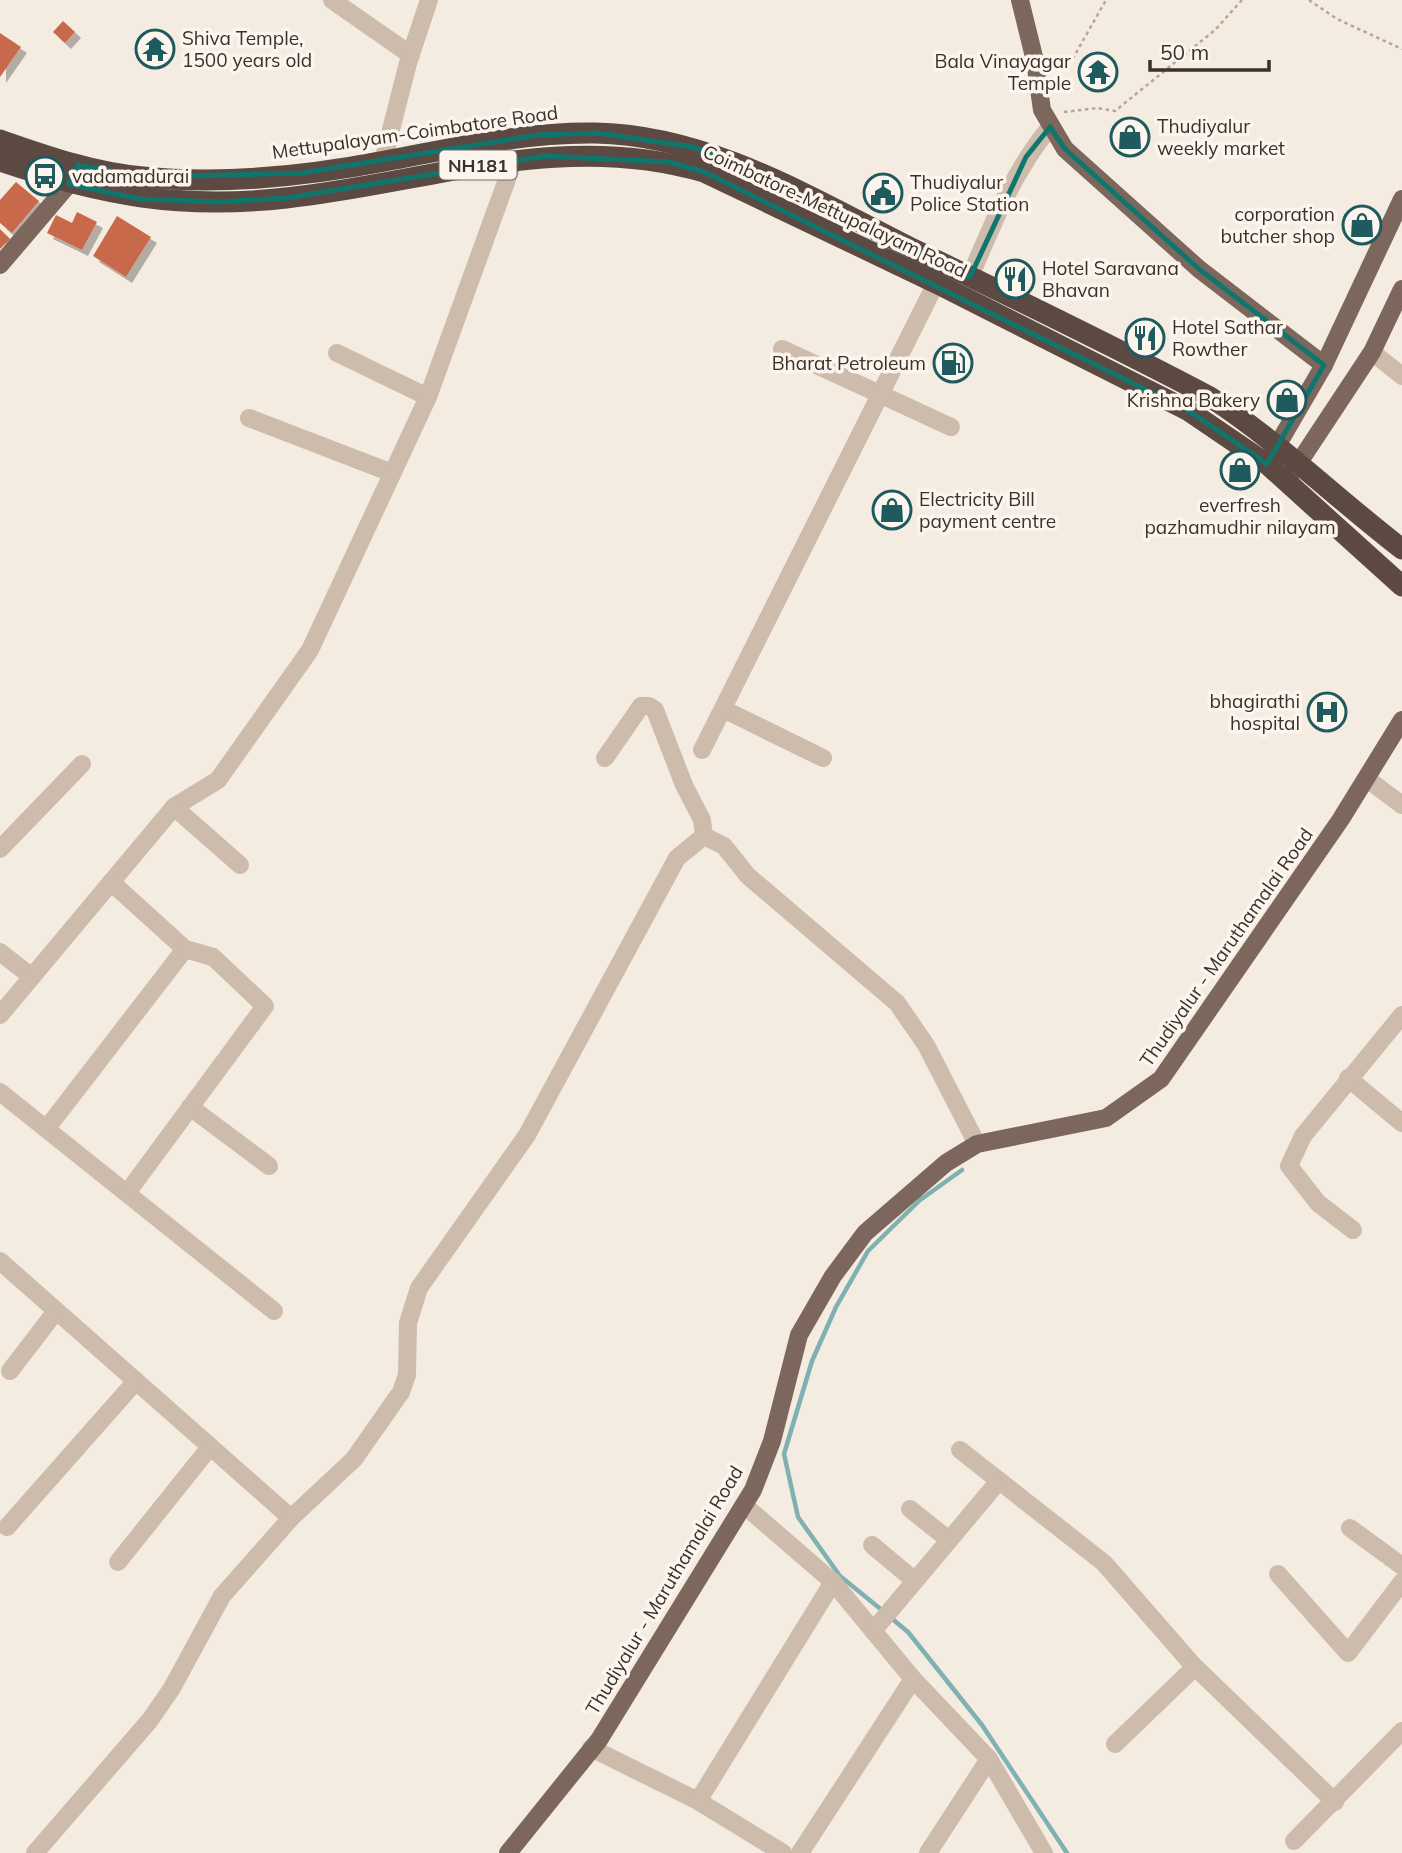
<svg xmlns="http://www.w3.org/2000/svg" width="1402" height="1853" viewBox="0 0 1402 1853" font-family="Mulish,sans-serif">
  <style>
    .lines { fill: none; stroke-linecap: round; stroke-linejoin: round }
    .stream { stroke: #7fb0b2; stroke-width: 4.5 }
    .building { fill: #c8694b; filter: url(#shadow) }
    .path { stroke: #b9a596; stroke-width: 2.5; stroke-dasharray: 3.5 3.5; stroke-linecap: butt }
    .minor { stroke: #cdbbac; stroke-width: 18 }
    .major { stroke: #7d675c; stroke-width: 18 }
    .highway { stroke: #5c4a42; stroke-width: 21 }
    .marked { fill: none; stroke: #0f766e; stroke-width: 5; stroke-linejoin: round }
    .labels { text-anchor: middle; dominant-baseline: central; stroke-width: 7; stroke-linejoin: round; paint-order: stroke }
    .shield { fill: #fbf5ee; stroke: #756b66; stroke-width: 2 }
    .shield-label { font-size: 18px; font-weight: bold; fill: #3b302b }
    .poi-label { font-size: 19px; fill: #3b302b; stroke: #fbf5ee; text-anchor: start }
    .street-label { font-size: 19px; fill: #3b302b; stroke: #fbf5ee }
  </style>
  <defs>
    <filter id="shadow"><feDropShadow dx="6" dy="6" stdDeviation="0" flood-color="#0004"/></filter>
  </defs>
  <rect width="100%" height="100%" fill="#f4ebe1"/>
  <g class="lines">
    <g class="stream">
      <path d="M883,1611L840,1576L798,1517L784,1454L812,1361L836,1307L868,1251L920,1200L962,1170"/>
      <path d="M890,1617L908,1632L982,1725L1067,1853"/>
    </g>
  </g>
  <g class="building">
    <path d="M63,21L75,32L65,43L53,32Z"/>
    <path d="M0,33L21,47L0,77Z"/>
    <path d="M16,182L39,201L12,233L0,223V200Z"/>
    <path d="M77,212L97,222L82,250L47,233L56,215L72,223Z"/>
    <path d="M117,216L151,237L126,277L93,256Z"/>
    <path d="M0,229L10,239L0,249Z"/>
  </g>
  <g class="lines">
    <g class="path">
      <path d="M1309,0L1337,19L1402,49"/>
      <path d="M1052,61L1072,60L1106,0"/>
      <path d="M1064,112L1097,108L1115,111L1215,30L1242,0"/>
    </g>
    <g class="minor">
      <path d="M332,0L411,55"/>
      <path d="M383,161L408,63L429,0"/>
      <path d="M970,277C993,223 1013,172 1050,127"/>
      <path d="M782,349L951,427"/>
      <path d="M1372,352L1402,376"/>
      <path d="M337,353L428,397"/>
      <path d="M249,418L392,473"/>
      <path d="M723,709L823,758"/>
      <path d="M702,750L936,283"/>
      <path d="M605,758L641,706H649L655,710L684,785L702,820L704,836"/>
      <path d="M1367,779L1402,805"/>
      <path d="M174,807L218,780L310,650L428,397L514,160"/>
      <path d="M0,849L82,764"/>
      <path d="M0,952L32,977"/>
      <path d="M0,1015L174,807L240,865"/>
      <path d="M1348,1078L1402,1123"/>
      <path d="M0,1092L274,1311"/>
      <path d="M190,1107L269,1166"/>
      <path d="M47,1128L185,949L111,882"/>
      <path d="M127,1193L265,1006L213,957L185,949"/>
      <path d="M1353,1230L1318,1203L1289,1166L1303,1136L1402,1015"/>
      <path d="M0,1261L291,1518"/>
      <path d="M10,1371L56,1311"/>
      <path d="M960,1450L1104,1563L1192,1664L1335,1802"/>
      <path d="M744,1505L833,1582L913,1679L989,1759L1044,1853"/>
      <path d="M910,1509L949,1540"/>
      <path d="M7,1527L136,1381"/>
      <path d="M1350,1528L1402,1566"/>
      <path d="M872,1545L915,1581"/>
      <path d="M118,1562L210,1447"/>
      <path d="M1278,1574L1348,1653L1402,1582"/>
      <path d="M873,1631L998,1482"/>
      <path d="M1115,1744L1195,1667"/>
      <path d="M591,1748L698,1801L783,1853"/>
      <path d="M698,1801L833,1582"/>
      <path d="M1294,1841L1402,1731"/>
      <path d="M35,1853L150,1720L172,1688L222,1596L291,1518L354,1459L401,1392L407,1375L408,1323L419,1288L527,1135L677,858L704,836L724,846L748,876L897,1003L926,1045L977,1144"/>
      <path d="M800,1853L913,1679"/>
      <path d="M928,1853L989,1759"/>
    </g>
    <g class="major">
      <path d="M1020,0L1035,61L1042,110L1065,149L1199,269L1324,365"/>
      <path d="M0,265L69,184"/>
      <path d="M1270,458L1324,365L1402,199"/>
      <path d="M1292,473L1372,352L1402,289"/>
      <path d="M508,1853L599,1740L753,1490L772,1441L799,1335L833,1276L865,1233L946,1163L977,1144L1106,1118L1161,1079L1341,819L1402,720"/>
    </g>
    <g class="highway">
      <path d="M0,140C46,156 94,173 143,177C222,185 307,176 385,161C455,148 524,132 595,133C712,135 816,201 917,251C1016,299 1114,346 1210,397C1279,442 1337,499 1402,549"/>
      <path d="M0,161C100,195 179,210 286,198C428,183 560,130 704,172L936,283L1189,411L1267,464L1402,586"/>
    </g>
  </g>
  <path class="marked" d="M1050,127L1065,149L1199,269L1324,365L1267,464L1189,411L704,172L669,162L545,156L286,198L220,202L140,199L69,184L78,165L143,177L302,173L538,135L597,133L693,147L735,163L970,277L1026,157Z"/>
  <defs>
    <symbol id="temple-ring" viewBox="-11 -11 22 22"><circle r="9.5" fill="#fbf5ee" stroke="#1f5a5e" stroke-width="1.5"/><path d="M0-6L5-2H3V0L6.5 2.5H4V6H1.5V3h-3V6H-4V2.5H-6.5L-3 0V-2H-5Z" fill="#1f5a5e"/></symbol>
    <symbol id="shop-ring" viewBox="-11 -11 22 22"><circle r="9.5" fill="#fbf5ee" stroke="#1f5a5e" stroke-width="1.5"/><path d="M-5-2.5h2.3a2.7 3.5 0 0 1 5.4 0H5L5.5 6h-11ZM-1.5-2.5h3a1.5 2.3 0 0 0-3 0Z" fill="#1f5a5e"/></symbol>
    <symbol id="bus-ring" viewBox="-11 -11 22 22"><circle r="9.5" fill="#fbf5ee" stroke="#1f5a5e" stroke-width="1.5"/><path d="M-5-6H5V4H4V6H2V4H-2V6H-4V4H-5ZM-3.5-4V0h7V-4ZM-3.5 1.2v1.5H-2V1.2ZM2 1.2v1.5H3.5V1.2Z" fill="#1f5a5e"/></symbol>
    <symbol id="civic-ring" viewBox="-11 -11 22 22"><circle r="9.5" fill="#fbf5ee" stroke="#1f5a5e" stroke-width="1.5"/><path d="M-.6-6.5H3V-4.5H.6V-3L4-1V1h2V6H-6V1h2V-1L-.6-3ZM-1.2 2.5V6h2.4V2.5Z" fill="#1f5a5e"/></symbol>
    <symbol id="restaurant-ring" viewBox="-11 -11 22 22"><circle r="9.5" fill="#fbf5ee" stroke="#1f5a5e" stroke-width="1.5"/><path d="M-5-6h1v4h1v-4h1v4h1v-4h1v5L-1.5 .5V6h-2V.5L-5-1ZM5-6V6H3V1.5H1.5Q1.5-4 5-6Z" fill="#1f5a5e"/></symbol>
    <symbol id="fuel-ring" viewBox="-11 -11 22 22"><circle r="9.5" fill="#fbf5ee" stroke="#1f5a5e" stroke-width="1.5"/><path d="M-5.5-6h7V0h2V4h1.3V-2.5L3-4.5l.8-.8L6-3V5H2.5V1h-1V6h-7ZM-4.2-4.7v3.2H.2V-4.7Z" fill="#1f5a5e"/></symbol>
    <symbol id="hospital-ring" viewBox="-11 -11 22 22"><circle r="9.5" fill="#fbf5ee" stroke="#1f5a5e" stroke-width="1.5"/><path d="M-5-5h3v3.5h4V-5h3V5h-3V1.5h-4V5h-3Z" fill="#1f5a5e"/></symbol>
  </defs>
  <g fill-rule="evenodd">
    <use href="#temple-ring" x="133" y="27" width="44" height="44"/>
    <use href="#temple-ring" x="1076" y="50" width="44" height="44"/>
    <use href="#shop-ring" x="1108" y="115" width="44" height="44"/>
    <use href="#bus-ring" x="23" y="154" width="44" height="44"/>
    <use href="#civic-ring" x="861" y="171" width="44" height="44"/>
    <use href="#shop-ring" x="1340" y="203" width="44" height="44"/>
    <use href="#restaurant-ring" x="993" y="257" width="44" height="44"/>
    <use href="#restaurant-ring" x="1123" y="316" width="44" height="44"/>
    <use href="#fuel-ring" x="931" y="341" width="44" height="44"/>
    <use href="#shop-ring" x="1265" y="378" width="44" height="44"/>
    <use href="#shop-ring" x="1218" y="448" width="44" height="44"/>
    <use href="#shop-ring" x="870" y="488" width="44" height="44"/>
    <use href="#hospital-ring" x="1305" y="690" width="44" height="44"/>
  </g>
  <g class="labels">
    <rect class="shield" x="439.5" y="150.5" width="77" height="29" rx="5"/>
    <g class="shield-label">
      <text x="478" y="165">NH181</text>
    </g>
    <g class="poi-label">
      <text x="182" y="38">Shiva Temple,<tspan x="182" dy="22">1500 years old</tspan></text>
      <text x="1071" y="61" text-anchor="end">Bala Vinayagar<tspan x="1071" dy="22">Temple</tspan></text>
      <text x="1157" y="126">Thudiyalur<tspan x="1157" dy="22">weekly market</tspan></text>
      <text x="72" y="176">vadamadurai</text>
      <text x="910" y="182">Thudiyalur<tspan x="910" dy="22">Police Station</tspan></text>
      <text x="1335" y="214" text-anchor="end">corporation<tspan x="1335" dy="22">butcher shop</tspan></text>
      <text x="1042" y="268">Hotel Saravana<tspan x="1042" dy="22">Bhavan</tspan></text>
      <text x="1172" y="327">Hotel Sathar<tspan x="1172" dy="22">Rowther</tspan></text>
      <text x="926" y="363" text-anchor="end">Bharat Petroleum</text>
      <text x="1260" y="400" text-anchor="end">Krishna Bakery</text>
      <text x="919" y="499">Electricity Bill<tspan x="919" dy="22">payment centre</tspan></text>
      <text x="1240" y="505" text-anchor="middle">everfresh<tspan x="1240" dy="22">pazhamudhir nilayam</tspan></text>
      <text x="1300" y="701" text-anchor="end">bhagirathi<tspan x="1300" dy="22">hospital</tspan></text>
    </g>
    <g class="street-label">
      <text transform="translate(415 132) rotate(-8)">Mettupalayam-Coimbatore Road</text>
      <text transform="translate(835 211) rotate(25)">Coimbatore-Mettupalayam Road</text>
      <text transform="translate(1226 947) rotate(-55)">Thudiyalur - Maruthamalai Road</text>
      <text transform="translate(664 1590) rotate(-59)">Thudiyalur - Maruthamalai Road</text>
    </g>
  </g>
  <path d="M1150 60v10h119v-10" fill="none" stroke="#3b302b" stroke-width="3.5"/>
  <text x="1160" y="60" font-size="21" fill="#3b302b" stroke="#fbf5ee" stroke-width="5" paint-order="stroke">50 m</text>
</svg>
